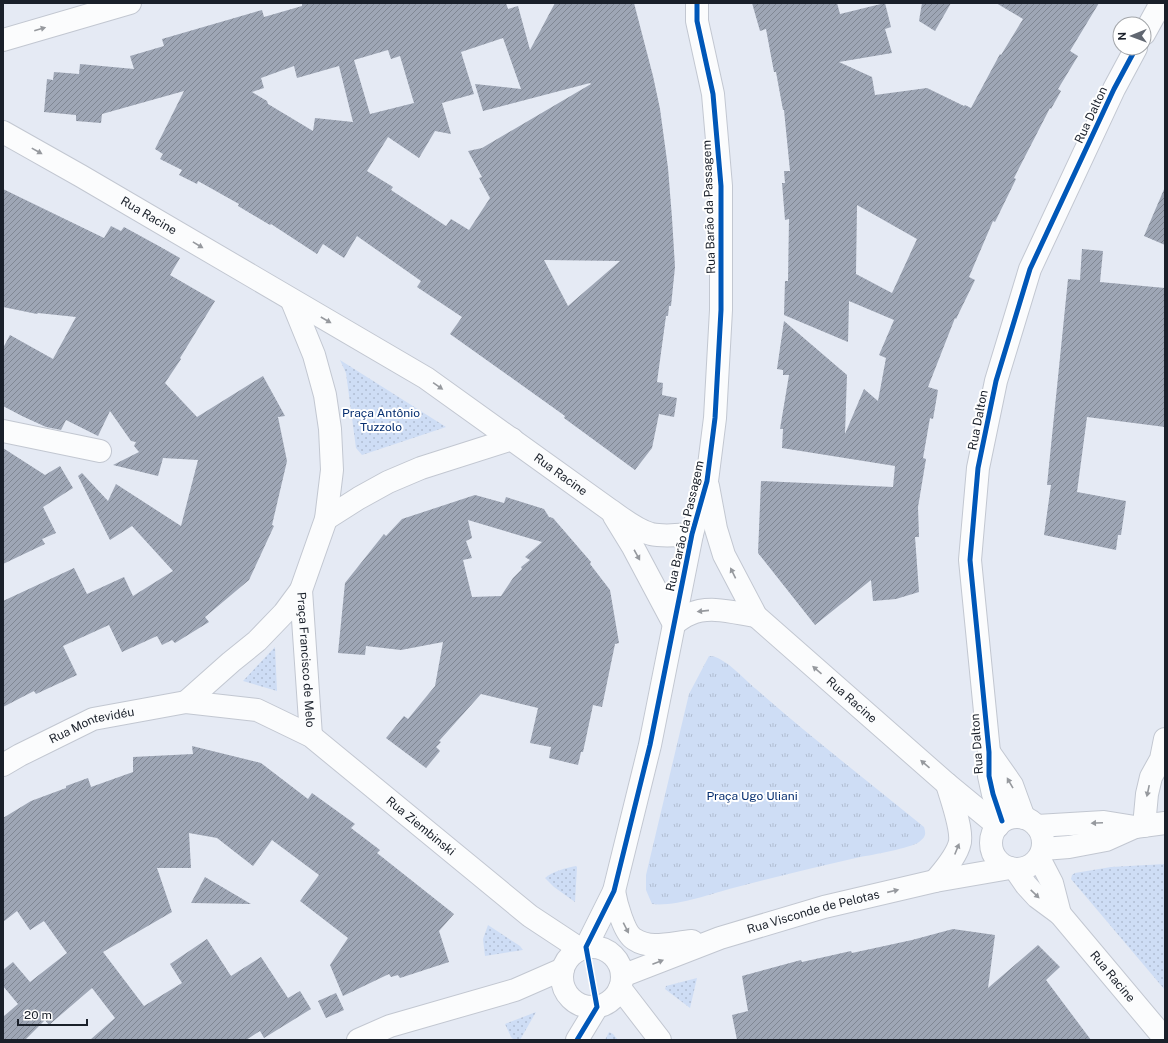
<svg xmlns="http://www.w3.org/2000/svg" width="1168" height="1043" viewBox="0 0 1168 1043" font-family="'Public Sans',sans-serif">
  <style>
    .grass { fill: url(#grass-tufts) }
    .park { fill: url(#park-dots) }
    .building { fill: url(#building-hatch); fill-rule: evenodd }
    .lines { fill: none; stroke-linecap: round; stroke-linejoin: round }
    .street-casing { stroke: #c2c7d1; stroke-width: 24 }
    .secondary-casing { stroke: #c2c7d1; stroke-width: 24 }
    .street { stroke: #fbfcfd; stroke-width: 22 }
    .secondary { stroke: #fbfcfd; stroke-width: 22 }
    .cycleway-casing { stroke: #fff; stroke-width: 8 }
    .cycleway { stroke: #0057b8; stroke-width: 5 }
    .oneway { fill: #96999e }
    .labels { text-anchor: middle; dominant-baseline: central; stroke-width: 4; stroke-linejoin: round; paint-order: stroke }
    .street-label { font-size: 12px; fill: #1a202a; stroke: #fff }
    .park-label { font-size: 12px; fill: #072f70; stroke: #fff }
  </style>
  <defs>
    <pattern id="grass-tufts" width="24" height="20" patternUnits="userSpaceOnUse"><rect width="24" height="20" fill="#ceddf5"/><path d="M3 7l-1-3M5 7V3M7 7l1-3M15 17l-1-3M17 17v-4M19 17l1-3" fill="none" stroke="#b0bdd2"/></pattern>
    <pattern id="park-dots" width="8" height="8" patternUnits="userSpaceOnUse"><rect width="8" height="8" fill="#ceddf5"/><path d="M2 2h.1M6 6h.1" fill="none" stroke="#b0bdd2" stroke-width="1.8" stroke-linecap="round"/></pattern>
    <pattern id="building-hatch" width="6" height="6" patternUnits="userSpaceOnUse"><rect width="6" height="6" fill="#9ea6b5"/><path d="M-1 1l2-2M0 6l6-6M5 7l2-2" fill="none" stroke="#808793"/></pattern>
  </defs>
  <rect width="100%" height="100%" fill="#e5eaf4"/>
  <path class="grass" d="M709,656C723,655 745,680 756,689C810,737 868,781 924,827C926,834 926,837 919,842C911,848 872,855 860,857C817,867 775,877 733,888C711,894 674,907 652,904L646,890V875L689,694Z"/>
  <g class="park">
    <path d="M340,360L446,427L362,455L356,448L346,373Z"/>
    <path d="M275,647L277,691L243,681Z"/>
    <path d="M1165,864V990L1071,879L1072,875L1075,873L1111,867Z"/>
    <path d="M576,866L577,867L575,902L554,887L545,878C553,871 566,868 576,866Z"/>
    <path d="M488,925L520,946L523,950L485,956L483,939Z"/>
    <path d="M697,978L690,1008L665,989L666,986Z"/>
    <path d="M536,1012L520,1040H514L511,1037L505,1024Z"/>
    <path d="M609,1032L613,1034L618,1040H605Z"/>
  </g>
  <g class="building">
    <path d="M302,3H506L508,9L518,6L530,50L555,3H634L653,76L660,109L668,168L672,218L675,267L671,306H669L668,316H666L657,382L663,383L662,395L677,398L674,417L659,414L652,448L635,470L564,418L565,416L450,334L462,317L417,287L421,281L357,236L344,258L323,244L317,254L271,224L270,225L238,206L239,204L198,181L197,184L179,175L182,170L160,159L163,154L155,149L184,91L102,114L101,123L76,121V115L44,112L47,79L53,80L54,72L79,74L80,64L134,69L130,56L164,46L162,39L262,10L264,17L302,6ZM503,38L521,89L475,84L483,111L590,83L591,84L482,148L468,151L482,177L479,178L490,198L469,230L451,219L446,226L391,190L393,187L367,171L388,137L419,158L435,131L451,134L442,103L474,94L461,52ZM388,50L391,59L400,56L414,103L370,114L354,60ZM294,66L297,78L339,66L353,122L315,118L313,131L268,104L267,101L252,92L264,88L261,78ZM544,260L620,261L568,306Z"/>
    <path d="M752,3H837L840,14L885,3L891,27L885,29L892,53L839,62L872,77L875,95L927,88L964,106L965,105L971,108L1000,54L1001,55L1023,19L996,3H1099L1070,51L1078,56L1058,89L1061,91L1051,109L1050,108L1014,178L1016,179L995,222L993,221L969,277L975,280L956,319L955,318L928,387L938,390L933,419L930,418L923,458L926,459L918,507L919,537H915L919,592L896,599L873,601L871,580L815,625L758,553L761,481L893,487L895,466L782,448L783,429H780L789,375H783V370L777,369L784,321L847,375L845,434L864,389L878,401L886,358L879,355L894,320L849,301L848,342L784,315L785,281H788L789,219L785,220L782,183H785L784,171H790L784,110H783L776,72H774L766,29L760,31ZM857,205L917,239L892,293L856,274Z"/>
    <path d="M922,3H951L935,31L919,21Z"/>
    <path d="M1165,187V245L1144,236Z"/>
    <path d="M3,189L104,238L111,226L121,231L124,227L157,245L180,258L170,275L215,301L180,358L181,359L165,383L197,417L263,376L285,416L278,417L287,461L272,525L274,526L249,580L205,617L209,622L175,643L172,640L162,645L157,636L122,652L109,625L63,646L77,675L36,694L34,691L3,707V601L74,568L87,594L124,577L133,596L173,571L132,526L110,540L78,476L82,473L108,501L116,484L181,526L198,460L163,458L158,476L113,465L139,452L134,446L136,442L131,441L110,411L98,436L66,420L61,430L46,427L22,416L3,406V348L10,335L53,359L76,317L38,313L37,314L3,307Z"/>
    <path d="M1082,249L1103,251L1100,282L1165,288V427L1087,417L1077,492L1126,501L1121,535H1118L1116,550L1044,535L1051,485H1047L1068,279L1080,280Z"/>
    <path d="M3,448L45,475L60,466L73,488L43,507L56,533L42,539L45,544L3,564Z"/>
    <path d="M475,495L504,503L506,497L544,509L549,517L553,518L591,562L590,564L610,590L619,643L615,644L602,707L593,705L583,752H581L578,765L549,758L551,747L530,743L538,708L481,694L439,741L441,742L436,747L440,751L426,768L386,738L404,716L408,719L435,686L443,642L401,650L366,646L365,655L338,653L345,583L384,534L386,536L402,519ZM468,520L542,542L525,557L530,560L521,567L522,569L513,578L501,596L472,597L463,560L472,558L466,541L472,538Z"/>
    <path d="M192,746L261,763L308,799L312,793L355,824L351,828L380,850L377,853L454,914L439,931L449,962L400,978L398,975L391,977L389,974L343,996L330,965L348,938L300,901L319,875L272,840L253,866L217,838L189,833L191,868H157L172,912L103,952L144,1006L182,983L170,964L207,939L231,976L261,957L288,998L300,991L311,1009L264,1038L260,1031L246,1040H90L115,1018L92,988L49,1025L45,1020L25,1040H3V1017L18,1004L3,986V970L13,962L30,982L67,953L44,921L30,930L17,911L3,922V818L31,801L66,788V786L88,778L91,787L133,772V757L193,754Z"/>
    <path d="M205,877L251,904L191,903Z"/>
    <path d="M953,929L995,935L988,988L1038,945L1060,967L1046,980L1091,1040H737L732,1015L748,1011L742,976L801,960L802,962L851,951L852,953L912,940Z"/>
    <path d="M336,993L344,1010L326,1018L318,1001Z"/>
  </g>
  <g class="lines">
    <defs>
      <g id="street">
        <path d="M1144,34L1161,3"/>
        <path id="s1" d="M3,132L81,176L426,378L610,510C622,518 636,530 651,534C664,537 678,535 692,534"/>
        <path d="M3,431L100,451"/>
        <path id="s2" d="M708,486L716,529L724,555L756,616L947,784L998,826"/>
        <path d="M614,516L633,547L674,624"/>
        <path d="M326,519L359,498L388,482L421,468L512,439"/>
        <path id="s3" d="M301,590L311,736"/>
        <path d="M674,624C679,620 684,616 690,614C710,605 735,613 756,616"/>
        <path d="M186,702L231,662L257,641L284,613L301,590L326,519L332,470L330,429L325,395L314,355L292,301"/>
        <path d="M989,752L1012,785L1024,818"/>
        <path id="s4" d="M3,765L20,755L93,719L186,702L257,710L311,736L530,916L580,949"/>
        <circle cx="1017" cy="843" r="26"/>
        <path d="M1002,821L993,794L989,776V752L970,560L978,468L996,381L1030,269L1114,89L1136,48"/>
        <path d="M1037,826L1104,822L1135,827L1165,823"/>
        <path d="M1144,826L1147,794L1151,777L1161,759L1165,739"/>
        <path d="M1043,849L1069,847L1106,840L1135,827"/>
        <path d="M1039,858L1052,883L1060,914"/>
        <path id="s5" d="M1015,869L1026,885L1037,897L1060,914L1165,1039"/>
        <path d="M935,881C944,870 957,856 960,842C962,827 951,798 947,784"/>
        <path d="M614,891C616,903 624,933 634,939C640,943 648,945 655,945C667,945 680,942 692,941"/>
        <circle cx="592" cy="977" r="30"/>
        <path d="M586,947L614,891L650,745L692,534L707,481L715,418L721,310V186L713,94L697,21V3"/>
        <path id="s6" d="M622,976L720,938L824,907L935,881L1010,868"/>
        <path d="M620,988L660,1040"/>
        <path d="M358,1040L390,1026L515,990L563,969"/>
        <path d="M577,1040L597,1007"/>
      </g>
      <path id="secondary" d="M3,40L130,3"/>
    </defs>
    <use href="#street" class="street-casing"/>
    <use href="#secondary" class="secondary-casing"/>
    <use href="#street" class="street"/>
    <use href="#secondary" class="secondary"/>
    <defs>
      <g id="cycleway">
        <path d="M1002,821L993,794L989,776V752L970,560L978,468L996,381L1030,269L1114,89L1136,48"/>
        <path d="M577,1040L597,1007L586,947L614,891L650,745L692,534L707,481L715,418L721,310V186L713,94L697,21V3"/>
      </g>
    </defs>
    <use href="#cycleway" class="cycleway-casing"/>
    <use href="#cycleway" class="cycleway"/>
  </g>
  <defs><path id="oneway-solid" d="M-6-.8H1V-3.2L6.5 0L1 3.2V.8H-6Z"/></defs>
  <g class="oneway">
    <use href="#oneway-solid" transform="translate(40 29) rotate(-16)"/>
    <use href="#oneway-solid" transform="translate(37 151) rotate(29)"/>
    <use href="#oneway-solid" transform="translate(198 245) rotate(31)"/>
    <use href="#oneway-solid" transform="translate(326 320) rotate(30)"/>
    <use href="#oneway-solid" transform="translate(438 386) rotate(35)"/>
    <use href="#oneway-solid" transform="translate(637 555) rotate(61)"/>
    <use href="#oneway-solid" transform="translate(733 573) rotate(-116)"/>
    <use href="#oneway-solid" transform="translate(703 611) rotate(174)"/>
    <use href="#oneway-solid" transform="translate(817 670) rotate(-139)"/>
    <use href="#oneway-solid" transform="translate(925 764) rotate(-139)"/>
    <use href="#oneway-solid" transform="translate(1010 783) rotate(-120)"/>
    <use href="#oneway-solid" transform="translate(1148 791) rotate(102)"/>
    <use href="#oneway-solid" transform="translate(1097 823) rotate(178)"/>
    <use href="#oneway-solid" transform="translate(957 849) rotate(-68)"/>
    <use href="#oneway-solid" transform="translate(893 891) rotate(-13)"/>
    <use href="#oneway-solid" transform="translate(1035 894) rotate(44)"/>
    <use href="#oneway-solid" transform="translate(626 928) rotate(63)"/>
    <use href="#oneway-solid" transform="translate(658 962) rotate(-21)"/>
  </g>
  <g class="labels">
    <g class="street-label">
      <text transform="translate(1091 115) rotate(-65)">Rua Dalton</text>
      <text transform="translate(709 207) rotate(-92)">Rua Barão da Passagem</text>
      <text stroke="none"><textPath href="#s1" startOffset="168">Rua Racine</textPath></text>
      <text transform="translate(978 420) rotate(-79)">Rua Dalton</text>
      <text stroke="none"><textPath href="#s1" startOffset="655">Rua Racine</textPath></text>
      <text transform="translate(685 526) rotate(-77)">Rua Barão da Passagem</text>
      <text stroke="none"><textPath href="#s3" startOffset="70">Praça Francisco de Melo</textPath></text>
      <text stroke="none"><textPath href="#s2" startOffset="267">Rua Racine</textPath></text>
      <text stroke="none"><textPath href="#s4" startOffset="98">Rua Montevidéu</textPath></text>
      <text transform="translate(977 744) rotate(-94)">Rua Dalton</text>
      <text stroke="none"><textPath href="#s4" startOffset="469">Rua Ziembinski</textPath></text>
      <text stroke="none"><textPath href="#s6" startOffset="202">Rua Visconde de Pelotas</textPath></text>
      <text stroke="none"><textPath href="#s5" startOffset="146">Rua Racine</textPath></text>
    </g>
    <g class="park-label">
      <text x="381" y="413">Praça Antônio<tspan x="381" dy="14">Tuzzolo</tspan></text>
      <text x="752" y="796">Praça Ugo Uliani</text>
    </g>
  </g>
  <rect width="1168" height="1043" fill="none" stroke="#1a202a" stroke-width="8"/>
  <g transform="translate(1132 36) rotate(269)"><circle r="19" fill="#ffffff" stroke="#a3a6aa"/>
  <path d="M0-3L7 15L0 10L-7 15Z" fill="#616771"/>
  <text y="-6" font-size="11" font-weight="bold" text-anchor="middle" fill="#1a202a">N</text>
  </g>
  <path d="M18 1019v6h69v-6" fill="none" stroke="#1a202a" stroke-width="2"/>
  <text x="24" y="1019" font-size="12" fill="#1a202a" stroke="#ffffff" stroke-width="3" paint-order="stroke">20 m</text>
</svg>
